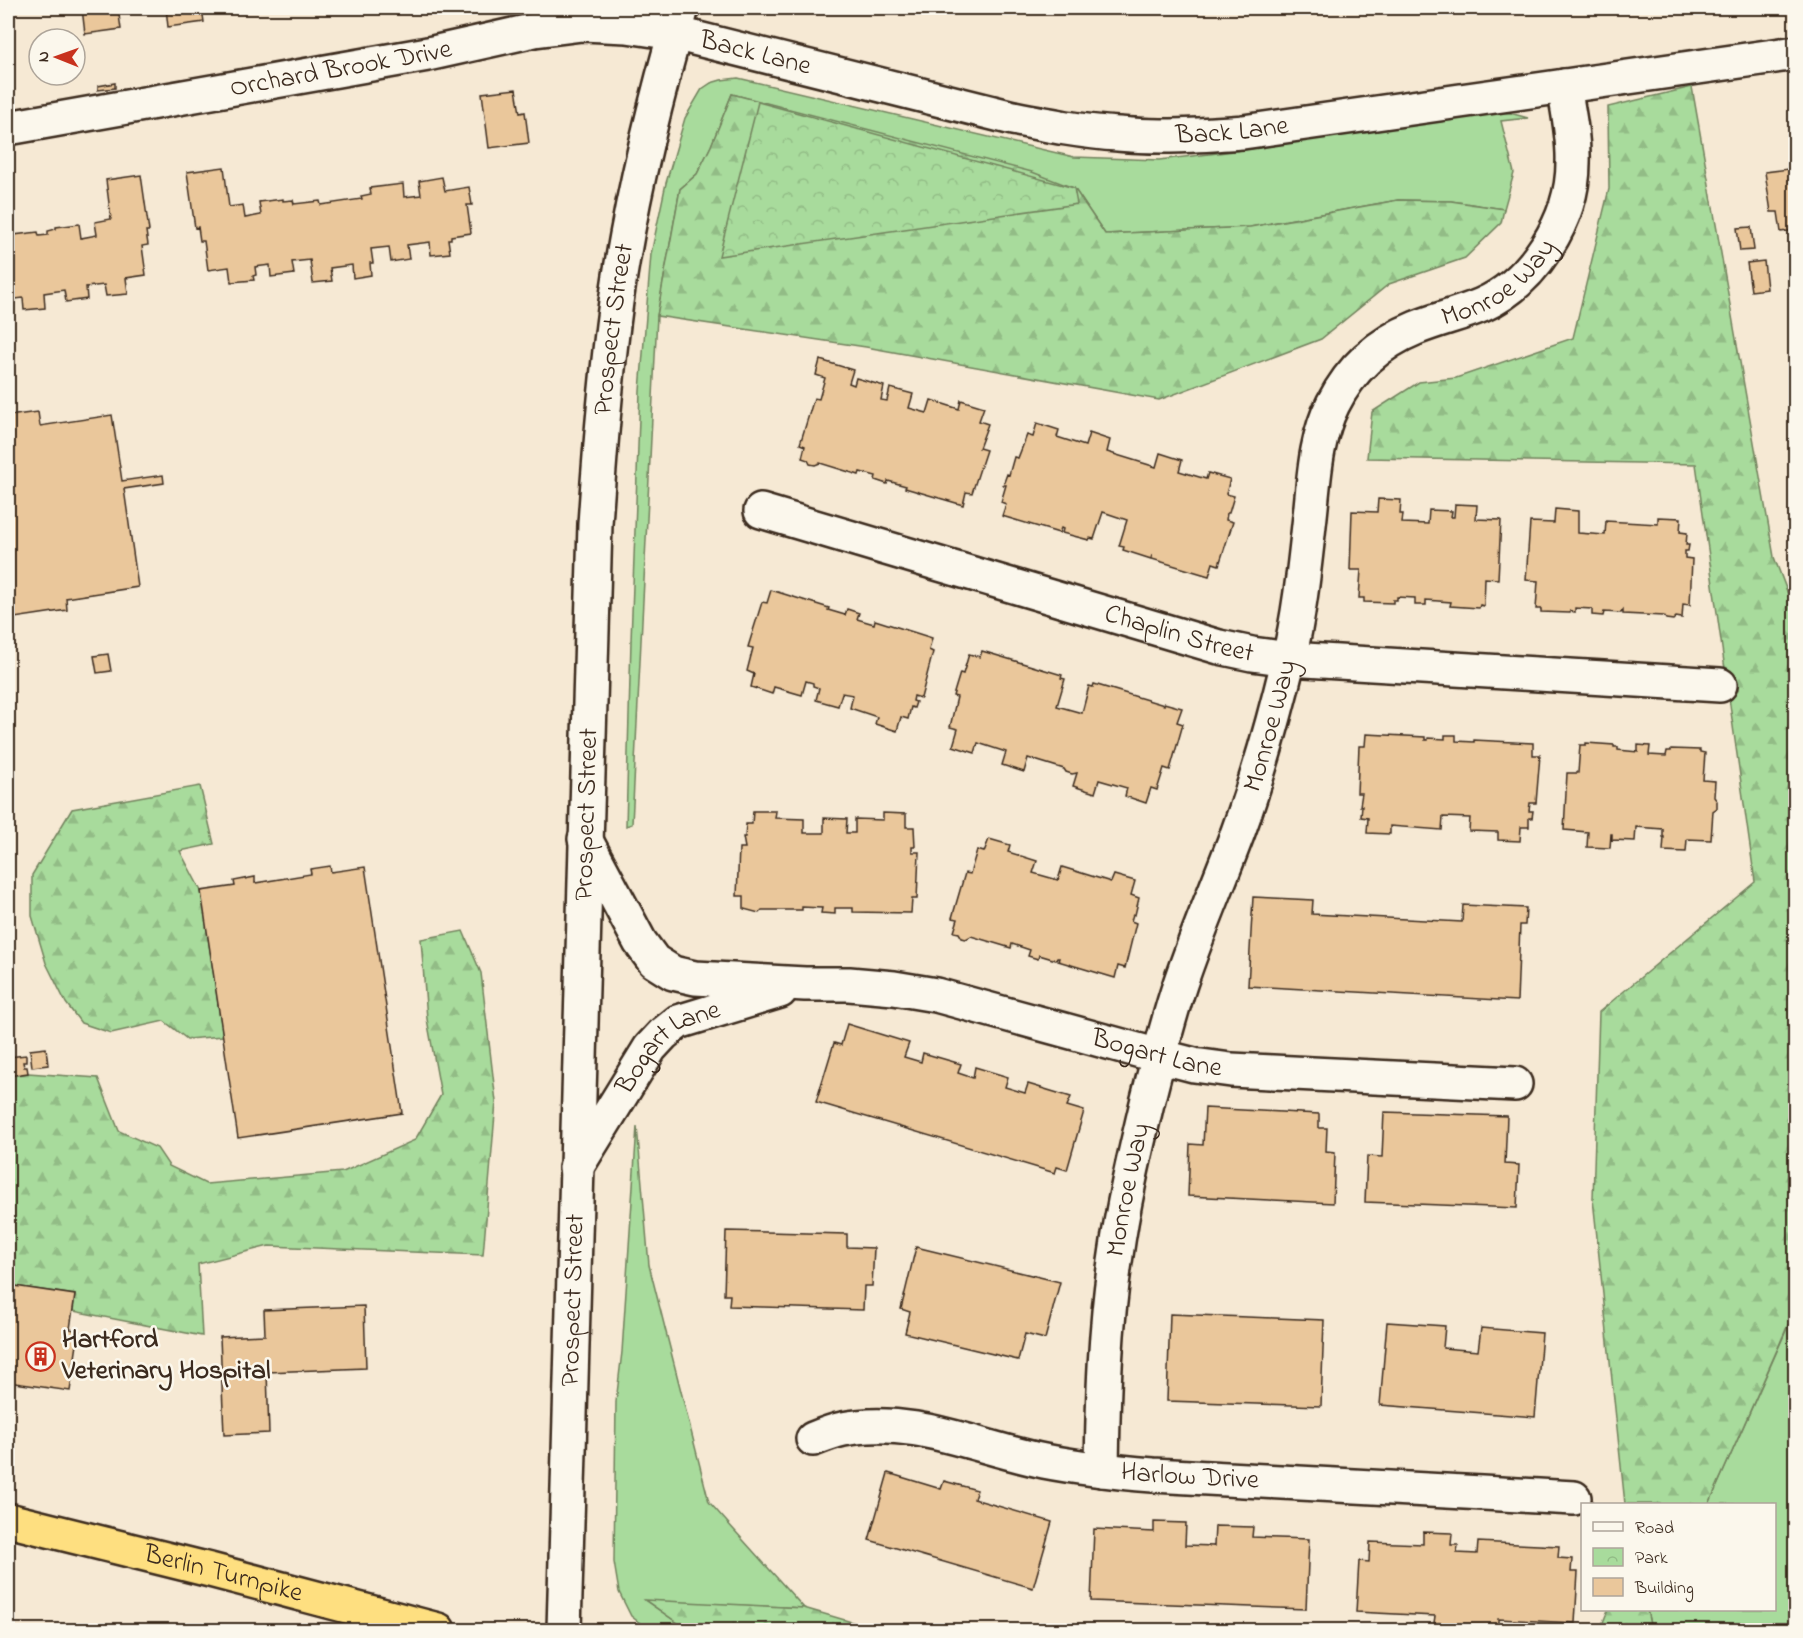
<svg xmlns="http://www.w3.org/2000/svg" width="1803" height="1638" viewBox="0 0 1803 1638" font-family="'Indie Flower',sans-serif">
  <style>
    .green { fill: #a8db9c; stroke: #72825d; stroke-width: 1.5 }
    .forest { fill: url(#forest-firs); stroke: #72825d; stroke-width: 1.5 }
    .park { fill: url(#park-crowns); stroke: #72825d; stroke-width: 1.5 }
    .building { fill: #eac79b; stroke: #3b2a1e; stroke-width: 1.5 }
    .lines { fill: none; stroke-linecap: round; stroke-linejoin: round }
    .minor-casing { stroke: #3b2a1e; stroke-width: 38 }
    .secondary-casing { stroke: #3b2a1e; stroke-width: 38 }
    .trunk-casing { stroke: #3b2a1e; stroke-width: 38 }
    .minor { stroke: #fbf7ec; stroke-width: 33 }
    .secondary { stroke: #fbf7ec; stroke-width: 33 }
    .trunk { stroke: #fedf80; stroke-width: 33 }
    .labels { text-anchor: middle; dominant-baseline: central; stroke-width: 5; stroke-linejoin: round; paint-order: stroke }
    .street-label { font-size: 27px; fill: #3b2a1e; stroke: #fbf7ec }
    .poi-label { font-size: 27px; font-weight: bold; fill: #3b2a1e; stroke: #fbf7ec; text-anchor: start }
  </style>
  <defs>
    <pattern id="forest-firs" width="22" height="20" patternUnits="userSpaceOnUse" patternTransform="scale(1.5)"><rect width="22" height="20" fill="#a8db9c"/><path d="M5 1l3.5 6h-7zM16 11l3.5 6h-7z" fill="#92bc86"/></pattern>
    <pattern id="park-crowns" width="20" height="18" patternUnits="userSpaceOnUse" patternTransform="scale(1.5)"><rect width="20" height="18" fill="#a8db9c"/><path d="M2 6a3 3 0 1 1 6 0M12 15a3 3 0 1 1 6 0" fill="none" stroke="#92bc86"/></pattern>
  </defs>
  <rect width="100%" height="100%" fill="#f6e9d4"/>
  <filter id="ink" filterUnits="userSpaceOnUse"><feTurbulence type="fractalNoise" baseFrequency=".0167" numOctaves="2"/><feDisplacementMap in="SourceGraphic" scale="12" xChannelSelector="R" yChannelSelector="G"/><feConvolveMatrix kernelMatrix="1 2 1 2 8 2 1 2 1" color-interpolation-filters="sRGB"/></filter>
  <g filter="url(#ink)">
    <g class="green">
      <path d="M738,78L1074,157L1159,160L1243,150L1497,112L1510,113L1528,118L1501,121L1514,173L1504,209L1451,201L1398,200L1250,227L1105,234L1074,188L732,94L711,146L697,174L680,189L657,316L632,824L626,826L631,641L640,391L651,254L666,183L685,118L702,89L711,83L721,80Z"/>
      <path d="M637,1126L649,1265L709,1502L804,1608L646,1601L688,1630H649L631,1616L619,1592L614,1562L616,1402L622,1352Z"/>
      <path d="M1789,1324L1796,1333L1795,1630H1651L1647,1610H1774V1504H1709Z"/>
    </g>
    <g class="forest">
      <path d="M1692,87L1774,557L1796,615L1795,1333L1788,1325L1709,1504H1625L1593,1199L1599,1012L1755,882L1696,464L1367,458L1372,412L1419,382L1456,378L1573,338L1609,189L1608,107Z"/>
      <path d="M732,94L1032,172L1074,188L1105,234L1250,227L1398,200L1451,201L1504,209L1501,223L1465,258L1389,284L1321,339L1159,400L866,347L657,316L680,189L697,174L711,146Z"/>
      <path d="M200,786L214,844L180,851L201,891L223,1036L187,1039L164,1021L111,1033L81,1023L66,1003L46,963L32,916V875L72,809Z"/>
      <path d="M463,931L481,973L496,1102L483,1255L269,1246L198,1264L202,1336L73,1311L75,1295L8,1285V1076L28,1073L98,1078L119,1131L157,1148L169,1166L206,1184L343,1172L415,1140L441,1095L427,1019L421,939Z"/>
      <path d="M645,1600L804,1608L879,1630H688Z"/>
      <path d="M1608,1610H1647L1651,1630H1600Z"/>
    </g>
    <path class="park" d="M758,102L1074,188L1077,204L719,256Z"/>
    <g class="building">
      <path d="M82,8H118L121,29L85,34Z"/>
      <path d="M166,8H202L204,22L168,27Z"/>
      <path d="M115,83V88L98,90V86Z"/>
      <path d="M516,89L520,113L525,112L529,143L489,148L482,93Z"/>
      <path d="M224,167L229,207L243,205L245,218L261,215L259,202L283,199V201L293,200L294,204L320,201L321,205L362,199L361,196L371,194L370,188L403,184L404,197L421,195L419,181L442,177L445,191L469,187L472,205H467L471,233L451,236V239H448L450,253L431,255L430,242L407,245L409,259L391,262L389,247L371,249L373,263H370L371,275L353,278L352,265L330,268L332,281L313,283L310,260L292,262L294,274L271,277L270,265L255,267L256,275L253,276L254,280L231,282L229,267L208,270L204,241H200L198,227L195,228L187,172Z"/>
      <path d="M1796,168V230L1781,232L1778,212H1771L1765,172Z"/>
      <path d="M141,175L149,231H146L148,245L142,246L146,275L126,278L128,294L106,296L104,285L86,287L87,299L66,302L64,290L44,293L45,308L24,310L23,298L8,300V240L15,239L14,235L38,232L39,236L48,235V231L56,229V227L79,224L81,238L97,235L95,222L111,219L106,180Z"/>
      <path d="M1751,227L1754,250L1740,251L1737,228Z"/>
      <path d="M1764,261L1767,289L1751,291L1747,263Z"/>
      <path d="M820,360L853,370L849,383L854,385L856,378L884,386L881,400L887,401L890,388L913,394L909,408L927,413L931,400L959,409L961,400L984,407L979,421L988,424L979,448L986,450L972,493L966,492L963,505L905,488L906,486L888,481L887,484L875,480L876,476L860,472L859,475L820,463L815,465L810,464L808,460L802,458L805,446L800,444L814,398L819,399L825,378L816,375Z"/>
      <path d="M38,412L40,426L112,415L122,481L163,475L164,483L124,489L138,587L66,598L67,610L8,619V416Z"/>
      <path d="M1037,423L1059,430L1057,437L1085,446L1089,433L1110,440L1107,452L1156,467L1160,453L1182,460L1179,471L1206,479L1208,473L1230,479L1226,494L1234,496L1229,513H1227L1226,520L1233,522L1219,565L1213,563L1209,576L1152,559V555L1151,559L1123,550L1124,547L1119,546L1127,520L1103,512L1094,539L1090,538L1089,540L1062,533L1063,529L1061,528L1059,533L1002,516L1006,504L1001,502L1006,485H1003L1007,474L1009,475L1014,457L1018,458L1027,435L1033,437Z"/>
      <path d="M1378,499L1401,500L1400,514H1403L1402,523L1428,524L1429,510L1452,511L1451,517H1454L1455,504L1477,505L1476,519L1501,520L1498,579L1485,578L1484,606L1480,605L1479,608L1450,606L1451,602L1426,600V605H1415V598L1397,597V600H1393V603L1364,602V598H1359L1361,570H1350L1352,511L1377,512Z"/>
      <path d="M1555,509L1578,511V533L1605,535L1606,521L1658,524V517L1681,518L1680,532L1687,533L1686,545H1689L1688,551H1685V558L1692,559L1690,605L1683,604L1682,618L1676,617L1673,620L1666,619L1664,616L1623,614V610L1621,613L1604,612L1603,616L1592,615V609L1575,608V612L1570,611V613L1541,612V609H1536L1538,581L1526,580L1530,522L1554,523Z"/>
      <path d="M771,590L829,608L828,610L845,615L847,609L859,613L857,619L874,624L875,620L932,638L929,650L933,652L921,698L914,696L913,701L916,702L914,708L911,707L908,719L901,717L897,731L875,724L877,717L850,708L853,695L842,693L838,706L816,700L819,688L813,686V683L806,681L802,695L774,687L772,694L751,687L754,674L747,671L753,648L748,647L762,602L767,603Z"/>
      <path d="M982,651L1062,675L1061,678L1065,679L1057,706L1082,713L1089,686L1093,687L1094,684L1164,705V703L1182,708L1177,722L1183,724L1170,770L1164,768L1157,790L1151,788L1146,803L1125,796L1127,788L1099,780L1095,793L1073,786L1077,773L1072,774L1066,772L1064,769L1028,758L1024,772L1002,765L1006,752L978,743L975,753L953,746L958,729L950,727L957,697L953,696L960,673L963,674L969,654L980,657Z"/>
      <path d="M108,654L111,671L97,673L94,656Z"/>
      <path d="M1366,734L1425,737V740H1428V738L1445,739V735H1456V741L1474,742V740L1533,743V755H1540L1536,803H1530L1529,811H1533L1532,818H1529V827H1521L1520,841L1498,840V832L1469,831L1470,818L1443,817L1442,830L1390,826V834L1367,833L1368,818L1361,817L1362,806H1360L1362,793H1357L1359,746H1365Z"/>
      <path d="M1586,743L1614,745V747H1618V750L1638,752V745L1650,746L1649,755L1666,756L1667,751H1671V749L1700,750V752L1705,753L1703,780L1715,781L1714,797L1717,801V808L1713,811L1711,840L1687,839L1686,852L1663,851L1664,837H1663V829L1636,827L1635,841L1612,840V834H1611L1610,848L1587,847L1588,832L1564,830L1567,773H1578L1580,745H1586Z"/>
      <path d="M753,811H776L775,818L804,819V833H824V818L847,819L846,833H855V819L883,820V813L906,814V827H914L915,847H912V852H919L917,899H912L911,913L853,912V908H835V914L821,913L822,908L802,907V910H762L759,913L744,909V896H737L739,848H745L743,837H745L746,824H752Z"/>
      <path d="M989,839L1010,845L1008,852L1037,861L1033,873L1058,880L1062,867L1111,882L1114,875L1135,881L1131,895L1139,898L1135,915L1133,914L1131,921L1136,923L1125,968L1118,966L1115,978L1058,961L1059,958H1057L1056,960L1039,955L1038,959L1028,956L1030,950L1012,944L1011,948L971,936L966,939L962,938L959,933L954,932L958,919L952,918L965,873L970,874L977,850L984,852Z"/>
      <path d="M330,866L331,872L365,867L402,1113L238,1138L201,891L235,886L234,881L255,877V883L311,874L310,869Z"/>
      <path d="M1253,897L1313,900L1312,914L1462,922L1463,905L1526,908L1525,925H1520L1517,1001L1248,986Z"/>
      <path d="M847,1024L909,1043L904,1057L921,1062L923,1053L961,1064L958,1073L973,1078L975,1067L1008,1077L1005,1087L1025,1093L1028,1084L1071,1097L1067,1106L1084,1111L1067,1170L1057,1167L1055,1173L816,1102L834,1043L841,1045Z"/>
      <path d="M46,1048L48,1065L32,1067L30,1050Z"/>
      <path d="M26,1055V1062H23L24,1067H27L28,1073L8,1076V1057Z"/>
      <path d="M1205,1108L1319,1114V1128H1327L1326,1151L1335,1152L1333,1203L1188,1196L1190,1144L1203,1145Z"/>
      <path d="M1384,1112L1507,1116L1505,1164L1519,1165L1517,1208L1365,1202L1367,1156L1382,1157Z"/>
      <path d="M726,1231L847,1234V1247L874,1248L872,1286H864L863,1310L729,1306L730,1295H724Z"/>
      <path d="M916,1247L1060,1282L1045,1339L1025,1334L1018,1360L905,1333L910,1312L901,1309Z"/>
      <path d="M8,1285L75,1295L70,1329L79,1331L70,1391L8,1382Z"/>
      <path d="M364,1306L366,1368L267,1372L269,1433L224,1435L220,1337L265,1335L264,1310Z"/>
      <path d="M1170,1314L1324,1320L1321,1406L1167,1401Z"/>
      <path d="M1387,1322L1445,1326L1443,1348L1478,1351L1481,1328L1542,1333L1535,1417L1380,1405Z"/>
      <path d="M888,1473L941,1489L944,1481L977,1490L974,1499L1052,1522L1033,1588L869,1540Z"/>
      <path d="M1154,1522L1186,1523L1185,1545L1214,1546L1215,1526L1253,1527L1252,1537L1309,1539L1306,1609L1091,1601L1094,1529L1154,1532Z"/>
      <path d="M1423,1532L1452,1533L1451,1545H1458L1457,1553L1477,1554L1478,1542L1559,1546L1558,1558L1572,1559L1571,1572H1578L1575,1623L1498,1619V1626L1434,1623L1435,1616L1356,1612L1359,1561L1369,1562L1370,1542L1423,1544Z"/>
    </g>
    <g class="lines">
      <defs>
        <g id="minor">
          <path id="s1" d="M8,128L428,54L535,30L582,24L627,26L674,33L1013,118C1048,125 1083,132 1118,134C1160,138 1201,135 1243,132L1796,53"/>
          <path id="s2" d="M761,511L1219,647L1252,654L1289,659L1720,685"/>
          <path id="s3" d="M585,839L640,942L654,961L673,973L695,978L805,984H849L894,988L936,995L1159,1056L1194,1065L1231,1070L1515,1084"/>
          <path id="s4" d="M576,1168L650,1048L663,1034L678,1022L780,991"/>
          <path id="s5" d="M813,1439C823,1435 833,1431 843,1429C912,1415 978,1448 1044,1461C1080,1468 1116,1472 1153,1475L1574,1498"/>
          <path id="s6" d="M1102,1470C1103,1398 1105,1326 1116,1255C1123,1204 1135,1154 1147,1103C1157,1064 1167,1023 1180,984C1197,933 1219,883 1238,832C1258,777 1274,720 1288,662C1299,617 1304,571 1309,525C1314,485 1314,441 1333,404C1351,368 1379,343 1416,328C1438,319 1461,314 1482,305C1533,282 1573,220 1573,163C1574,137 1568,111 1564,86"/>
        </g>
        <g id="secondary">
          <path id="s7" d="M564,1630L595,524C600,450 606,375 616,302C630,203 654,104 682,8"/>
        </g>
        <g id="trunk">
          <path id="s8" d="M8,1520L210,1570L438,1630"/>
        </g>
      </defs>
      <use href="#minor" class="minor-casing"/>
      <use href="#secondary" class="secondary-casing"/>
      <use href="#trunk" class="trunk-casing"/>
      <use href="#minor" class="minor"/>
      <use href="#secondary" class="secondary"/>
      <use href="#trunk" class="trunk"/>
    </g>
  </g>
  <defs>
    <symbol id="building-ring" viewBox="-11 -11 22 22"><circle r="9.5" fill="#fbf7ec" stroke="#c8321e" stroke-width="1.5"/><path d="M-4-6H4V6H1V3H-1V6H-4ZM-2.5-4.3h1.7v1.8h-1.7ZM.8-4.3h1.7v1.8H.8ZM-2.5-1h1.7V.8h-1.7ZM.8-1h1.7V.8H.8Z" fill="#c8321e"/></symbol>
  </defs>
  <g fill-rule="evenodd">
    <use href="#building-ring" x="24" y="1340" width="33" height="33"/>
  </g>
  <g class="labels">
    <g class="street-label">
      <text stroke="none"><textPath href="#s1" startOffset="760">Back Lane</textPath></text>
      <text stroke="none"><textPath href="#s1" startOffset="338">Orchard Brook Drive</textPath></text>
      <text stroke="none"><textPath href="#s1" startOffset="1246">Back Lane</textPath></text>
      <text stroke="none"><textPath href="#s6" startOffset="1308">Monroe Way</textPath></text>
      <text stroke="none"><textPath href="#s7" startOffset="1302">Prospect Street</textPath></text>
      <text stroke="none"><textPath href="#s2" startOffset="436">Chaplin Street</textPath></text>
      <text stroke="none"><textPath href="#s6" startOffset="768">Monroe Way</textPath></text>
      <text stroke="none"><textPath href="#s7" startOffset="816">Prospect Street</textPath></text>
      <text stroke="none"><textPath href="#s3" startOffset="656">Bogart Lane</textPath></text>
      <text stroke="none"><textPath href="#s4" startOffset="156">Bogart Lane</textPath></text>
      <text stroke="none"><textPath href="#s6" startOffset="282">Monroe Way</textPath></text>
      <text stroke="none"><textPath href="#s7" startOffset="330">Prospect Street</textPath></text>
      <text stroke="none"><textPath href="#s5" startOffset="384">Harlow Drive</textPath></text>
      <text stroke="none"><textPath href="#s8" startOffset="222">Berlin Turnpike</textPath></text>
    </g>
    <g class="poi-label">
      <text x="62" y="1340">Hartford<tspan x="62" dy="31">Veterinary Hospital</tspan></text>
    </g>
  </g>
  <rect width="1803" height="1638" fill="none" stroke="#fbf7ec" stroke-width="30"/>
  <rect x="15" y="15" width="1773" height="1608" fill="none" stroke="#3b2a1e" stroke-width="2" filter="url(#ink)"/>
  <rect x="1581" y="1503" width="195" height="108" fill="#fbf7ec" stroke="#aea59a" stroke-width="1.5"/>
  <rect x="1593" y="1522" width="30" height="9" fill="#fbf7ec" stroke="#aea59a" stroke-width="1.5"/>
  <text x="1635" y="1533" font-size="18" fill="#3b2a1e">Road</text>
  <rect x="1593" y="1548" width="30" height="18" fill="url(#park-crowns)" stroke="#aea59a" stroke-width="1.5"/>
  <text x="1635" y="1563" font-size="18" fill="#3b2a1e">Park</text>
  <rect x="1593" y="1578" width="30" height="18" fill="#eac79b" stroke="#aea59a" stroke-width="1.5"/>
  <text x="1635" y="1593" font-size="18" fill="#3b2a1e">Building</text>
  <g transform="translate(57 57) rotate(271)"><circle r="28" fill="#fbf7ec" stroke="#aea59a" stroke-width="1.5"/>
  <path d="M0-4.5L10 22L0 15L-10 22Z" fill="#c8321e"/>
  <text y="-9" font-size="16" font-weight="bold" text-anchor="middle" fill="#3b2a1e">N</text>
  </g>
</svg>
